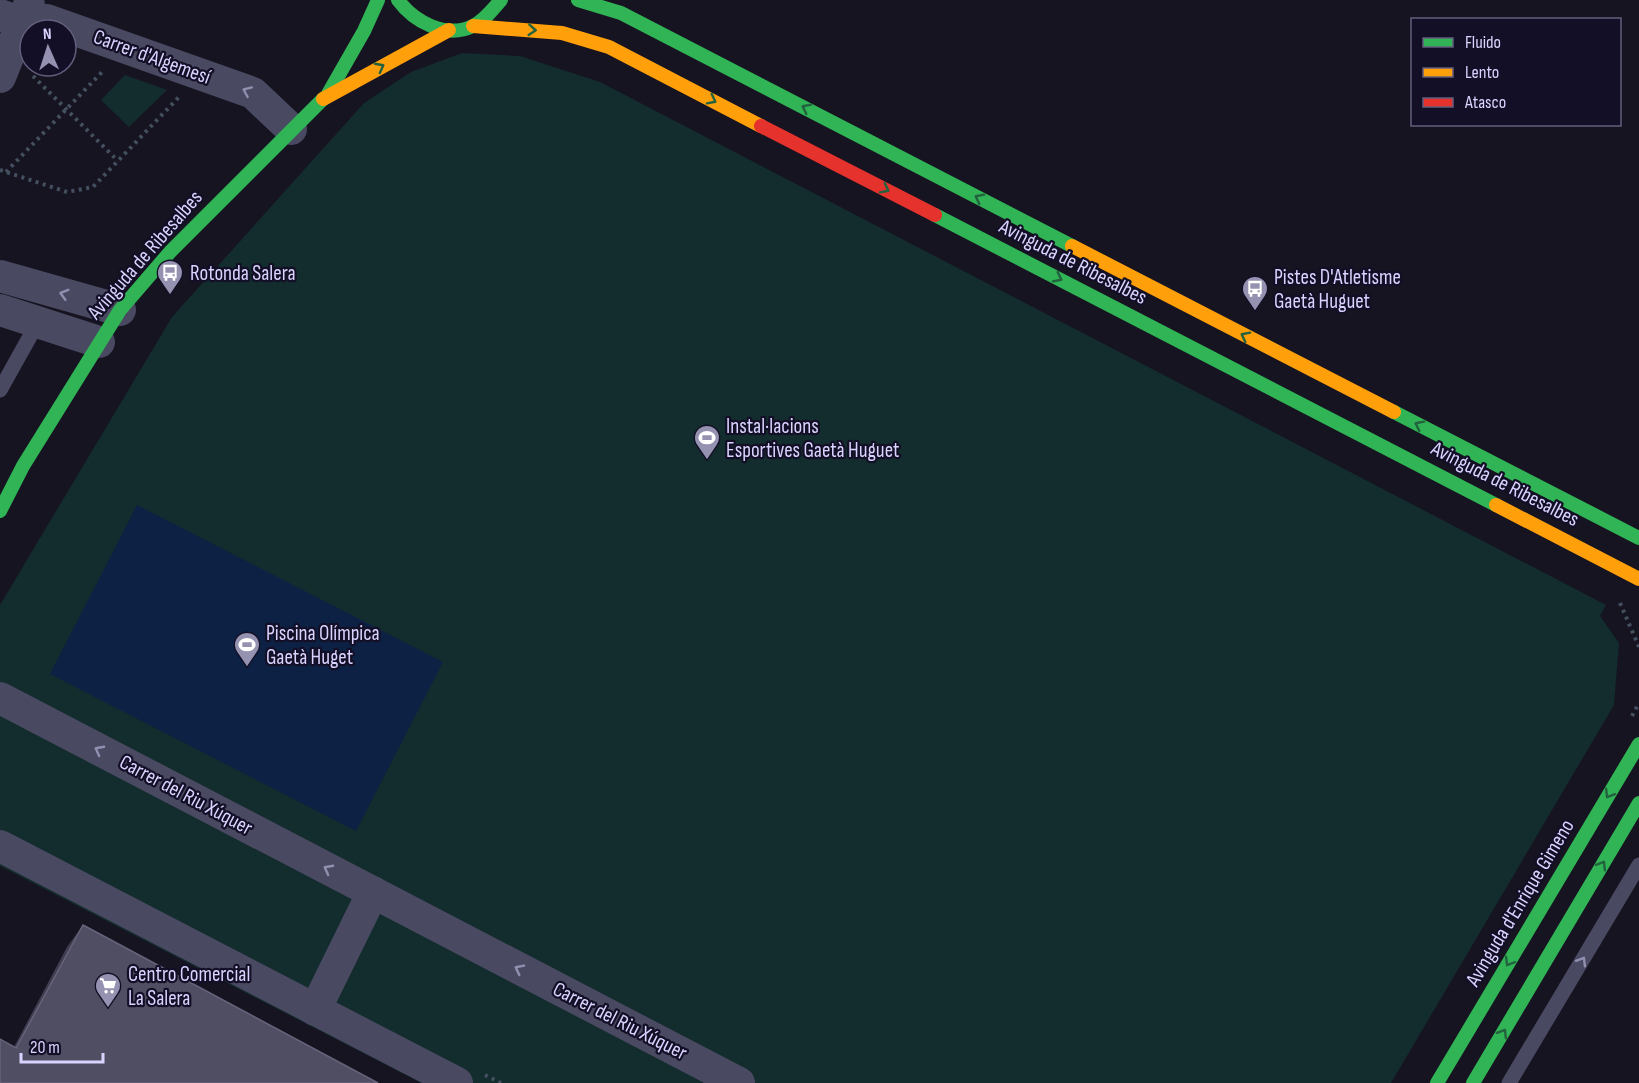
<svg xmlns="http://www.w3.org/2000/svg" width="1639" height="1083" viewBox="0 0 1639 1083" font-family="'Sofia Sans Condensed',sans-serif">
  <style>
    .green { fill: #132c2d }
    .water { fill: #0d2144 }
    .lines { fill: none; stroke-linecap: round; stroke-linejoin: round }
    .path { stroke: #44505f; stroke-width: 4; stroke-dasharray: 3 4.5; stroke-linecap: butt }
    .lane { stroke: #4a4962; stroke-width: 15 }
    .street { stroke: #4a4962; stroke-width: 32 }
    .fast { stroke: #30b455; stroke-width: 14 }
    .slow { stroke: #ff9f0a; stroke-width: 14 }
    .jam { stroke: #e5322d; stroke-width: 14 }
    .wall { fill: #403d50 }
    .building { fill: #504e63; stroke: #66637b; stroke-width: 1.5 }
    .oneway { stroke: #22623e }
    .oneway2 { stroke: #928eb0 }
    .labels { text-anchor: middle; dominant-baseline: central; stroke-width: 4.5; stroke-linejoin: round; paint-order: stroke }
    .street-label { font-size: 21px; fill: #d9d4ff; stroke: #130f26 }
    .poi-label { font-size: 21px; fill: #d9d4ff; stroke: #130f26; text-anchor: start }
  </style>
  <rect width="100%" height="100%" fill="#161421"/>
  <g class="green">
    <path d="M462,53L520,56L600,82L1606,605L1600,616L1619,643L1614,705L1391,1083H421L0,866V605L172,317L364,103L411,72Z"/>
    <path d="M125,75L167,90L129,127L101,100Z"/>
  </g>
  <path class="water" d="M137,505L443,662L356,831L50,674Z"/>
  <g class="lines">
    <g class="path">
      <path d="M33,76L118,161"/>
      <path d="M0,170L67,192L93,187L179,97"/>
      <path d="M6,172L103,71"/>
      <path d="M1620,603L1639,647"/>
      <path d="M1632,716L1639,703"/>
      <path d="M485,1075L501,1083"/>
    </g>
    <g class="lane">
      <path d="M0,390L38,322"/>
      <path d="M1509,1083L1639,865"/>
    </g>
    <g class="street">
      <path d="M0,15L22,23L47,20L253,93L291,129"/>
      <path d="M0,77L29,5"/>
      <path d="M0,276L120,310"/>
      <path d="M0,310L99,342"/>
      <path d="M0,698L739,1083"/>
      <path d="M0,846L457,1083"/>
      <path d="M315,1010L373,892"/>
    </g>
    <g class="fast">
      <path d="M398,0C414,22 446,39 473,26C484,21 493,9 501,0"/>
      <path d="M578,0L621,13L1072,246"/>
      <path d="M328,94L364,31L378,0"/>
      <path d="M935,215L1496,505"/>
      <path d="M1394,412L1639,538"/>
      <path d="M0,511L23,466L120,310L170,252L323,99"/>
      <path d="M1437,1083L1639,744"/>
      <path d="M1473,1083L1639,803"/>
    </g>
    <g class="slow">
      <path d="M473,26L562,33L609,47L761,126"/>
      <path d="M323,99L449,30"/>
      <path d="M1072,246L1394,412"/>
      <path d="M1496,505L1639,579"/>
    </g>
    <path class="jam" d="M761,126L935,215"/>
  </g>
  <path class="wall" d="M83,925L0,1083L14,1047L67,947Z"/>
  <path class="building" d="M83,925L378,1083H0V1039L16,1048Z"/>
  <defs><path id="oneway-chevron" d="M-2-3.5L2.5 0L-2 3.5" fill="none" stroke-width="1.6" stroke-linecap="round" stroke-linejoin="round" transform="scale(1.5)"/></defs>
  <g class="oneway">
    <use href="#oneway-chevron" transform="translate(532 30) rotate(4)"/>
    <use href="#oneway-chevron" transform="translate(380 67) rotate(-28)"/>
    <use href="#oneway-chevron" transform="translate(712 100) rotate(27)"/>
    <use href="#oneway-chevron" transform="translate(806 108) rotate(-153)"/>
    <use href="#oneway-chevron" transform="translate(885 189) rotate(27)"/>
    <use href="#oneway-chevron" transform="translate(979 198) rotate(-153)"/>
    <use href="#oneway-chevron" transform="translate(1058 278) rotate(27)"/>
    <use href="#oneway-chevron" transform="translate(1245 336) rotate(-153)"/>
    <use href="#oneway-chevron" transform="translate(1419 425) rotate(-153)"/>
    <use href="#oneway-chevron" transform="translate(1609 794) rotate(121)"/>
    <use href="#oneway-chevron" transform="translate(1602 865) rotate(-59)"/>
    <use href="#oneway-chevron" transform="translate(1509 962) rotate(121)"/>
    <use href="#oneway-chevron" transform="translate(1503 1033) rotate(-59)"/>
  </g>
  <g class="oneway2">
    <use href="#oneway-chevron" transform="translate(247 91) rotate(-156)"/>
    <use href="#oneway-chevron" transform="translate(64 294) rotate(-164)"/>
    <use href="#oneway-chevron" transform="translate(99 750) rotate(-152)"/>
    <use href="#oneway-chevron" transform="translate(328 869) rotate(-152)"/>
    <use href="#oneway-chevron" transform="translate(1582 961) rotate(-59)"/>
    <use href="#oneway-chevron" transform="translate(519 969) rotate(-153)"/>
  </g>
  <defs>
    <symbol id="bus-pin" viewBox="-11 -11 22 30"><path d="M0 17L-7.5 6A9.5 9.5 0 1 1 7.5 6Z" fill="#9591b1" stroke="#130f26"/><path d="M-5-6H5V4H4V6H2V4H-2V6H-4V4H-5ZM-3.5-4V0h7V-4ZM-3.5 1.2v1.5H-2V1.2ZM2 1.2v1.5H3.5V1.2Z" fill="#fff"/></symbol>
    <symbol id="stadium-pin" viewBox="-11 -11 22 30"><path d="M0 17L-7.5 6A9.5 9.5 0 1 1 7.5 6Z" fill="#9591b1" stroke="#130f26"/><path d="M0-5a6.5 5 0 1 0 0 10a6.5 5 0 1 0 0-10ZM-3.5-1.8h7v3.6h-7Z" fill="#fff"/></symbol>
    <symbol id="supermarket-pin" viewBox="-11 -11 22 30"><path d="M0 17L-7.5 6A9.5 9.5 0 1 1 7.5 6Z" fill="#9591b1" stroke="#130f26"/><path d="M-6-5.5h2.5l.6 2H6L4.5 2H-2.5L-4.4-4H-6ZM-1.5 3.2a1.3 1.3 0 1 0 .1 0ZM3 3.2a1.3 1.3 0 1 0 .1 0Z" fill="#fff"/></symbol>
  </defs>
  <g fill-rule="evenodd">
    <use href="#bus-pin" x="155" y="258" width="30" height="40"/>
    <use href="#bus-pin" x="1240" y="274" width="30" height="40"/>
    <use href="#stadium-pin" x="692" y="423" width="30" height="40"/>
    <use href="#stadium-pin" x="232" y="630" width="30" height="40"/>
    <use href="#supermarket-pin" x="93" y="971" width="30" height="40"/>
  </g>
  <g class="labels">
    <g class="street-label">
      <text transform="translate(152 57) rotate(20)">Carrer d'Algemesí</text>
      <text transform="translate(145 255) rotate(-49)">Avinguda de Ribesalbes</text>
      <text transform="translate(1073 262) rotate(27)">Avinguda de Ribesalbes</text>
      <text transform="translate(1505 484) rotate(27)">Avinguda de Ribesalbes</text>
      <text transform="translate(186 795) rotate(28)">Carrer del Riu Xúquer</text>
      <text transform="translate(1520 903) rotate(-59)">Avinguda d'Enrique Gimeno</text>
      <text transform="translate(620 1021) rotate(27)">Carrer del Riu Xúquer</text>
    </g>
    <g class="poi-label">
      <text x="190" y="273">Rotonda Salera</text>
      <text x="1274" y="277">Pistes D'Atletisme<tspan x="1274" dy="24">Gaetà Huguet</tspan></text>
      <text x="726" y="426">Instal·lacions<tspan x="726" dy="24">Esportives Gaetà Huguet</tspan></text>
      <text x="266" y="633">Piscina Olímpica<tspan x="266" dy="24">Gaetà Huget</tspan></text>
      <text x="128" y="974">Centro Comercial<tspan x="128" dy="24">La Salera</tspan></text>
    </g>
  </g>
  <rect x="1411" y="18" width="210" height="108" fill="#130f26" stroke="#625e7d" stroke-width="1.5"/>
  <rect x="1423" y="38" width="30" height="9" fill="#30b455" stroke="#625e7d" stroke-width="1.5"/>
  <text x="1465" y="48" font-size="18" fill="#d9d4ff">Fluido</text>
  <rect x="1423" y="68" width="30" height="9" fill="#ff9f0a" stroke="#625e7d" stroke-width="1.5"/>
  <text x="1465" y="78" font-size="18" fill="#d9d4ff">Lento</text>
  <rect x="1423" y="98" width="30" height="9" fill="#e5322d" stroke="#625e7d" stroke-width="1.5"/>
  <text x="1465" y="108" font-size="18" fill="#d9d4ff">Atasco</text>
  <g transform="translate(48 48) rotate(357)"><circle r="28" fill="#130f26" stroke="#625e7d" stroke-width="1.5"/>
  <path d="M0-4.5L10 22L0 15L-10 22Z" fill="#9591b1"/>
  <text y="-9" font-size="16" font-weight="bold" text-anchor="middle" fill="#d9d4ff">N</text>
  </g>
  <path d="M21 1053v9h82v-9" fill="none" stroke="#d9d4ff" stroke-width="3"/>
  <text x="30" y="1053" font-size="18" fill="#d9d4ff" stroke="#130f26" stroke-width="4.5" paint-order="stroke">20 m</text>
</svg>
